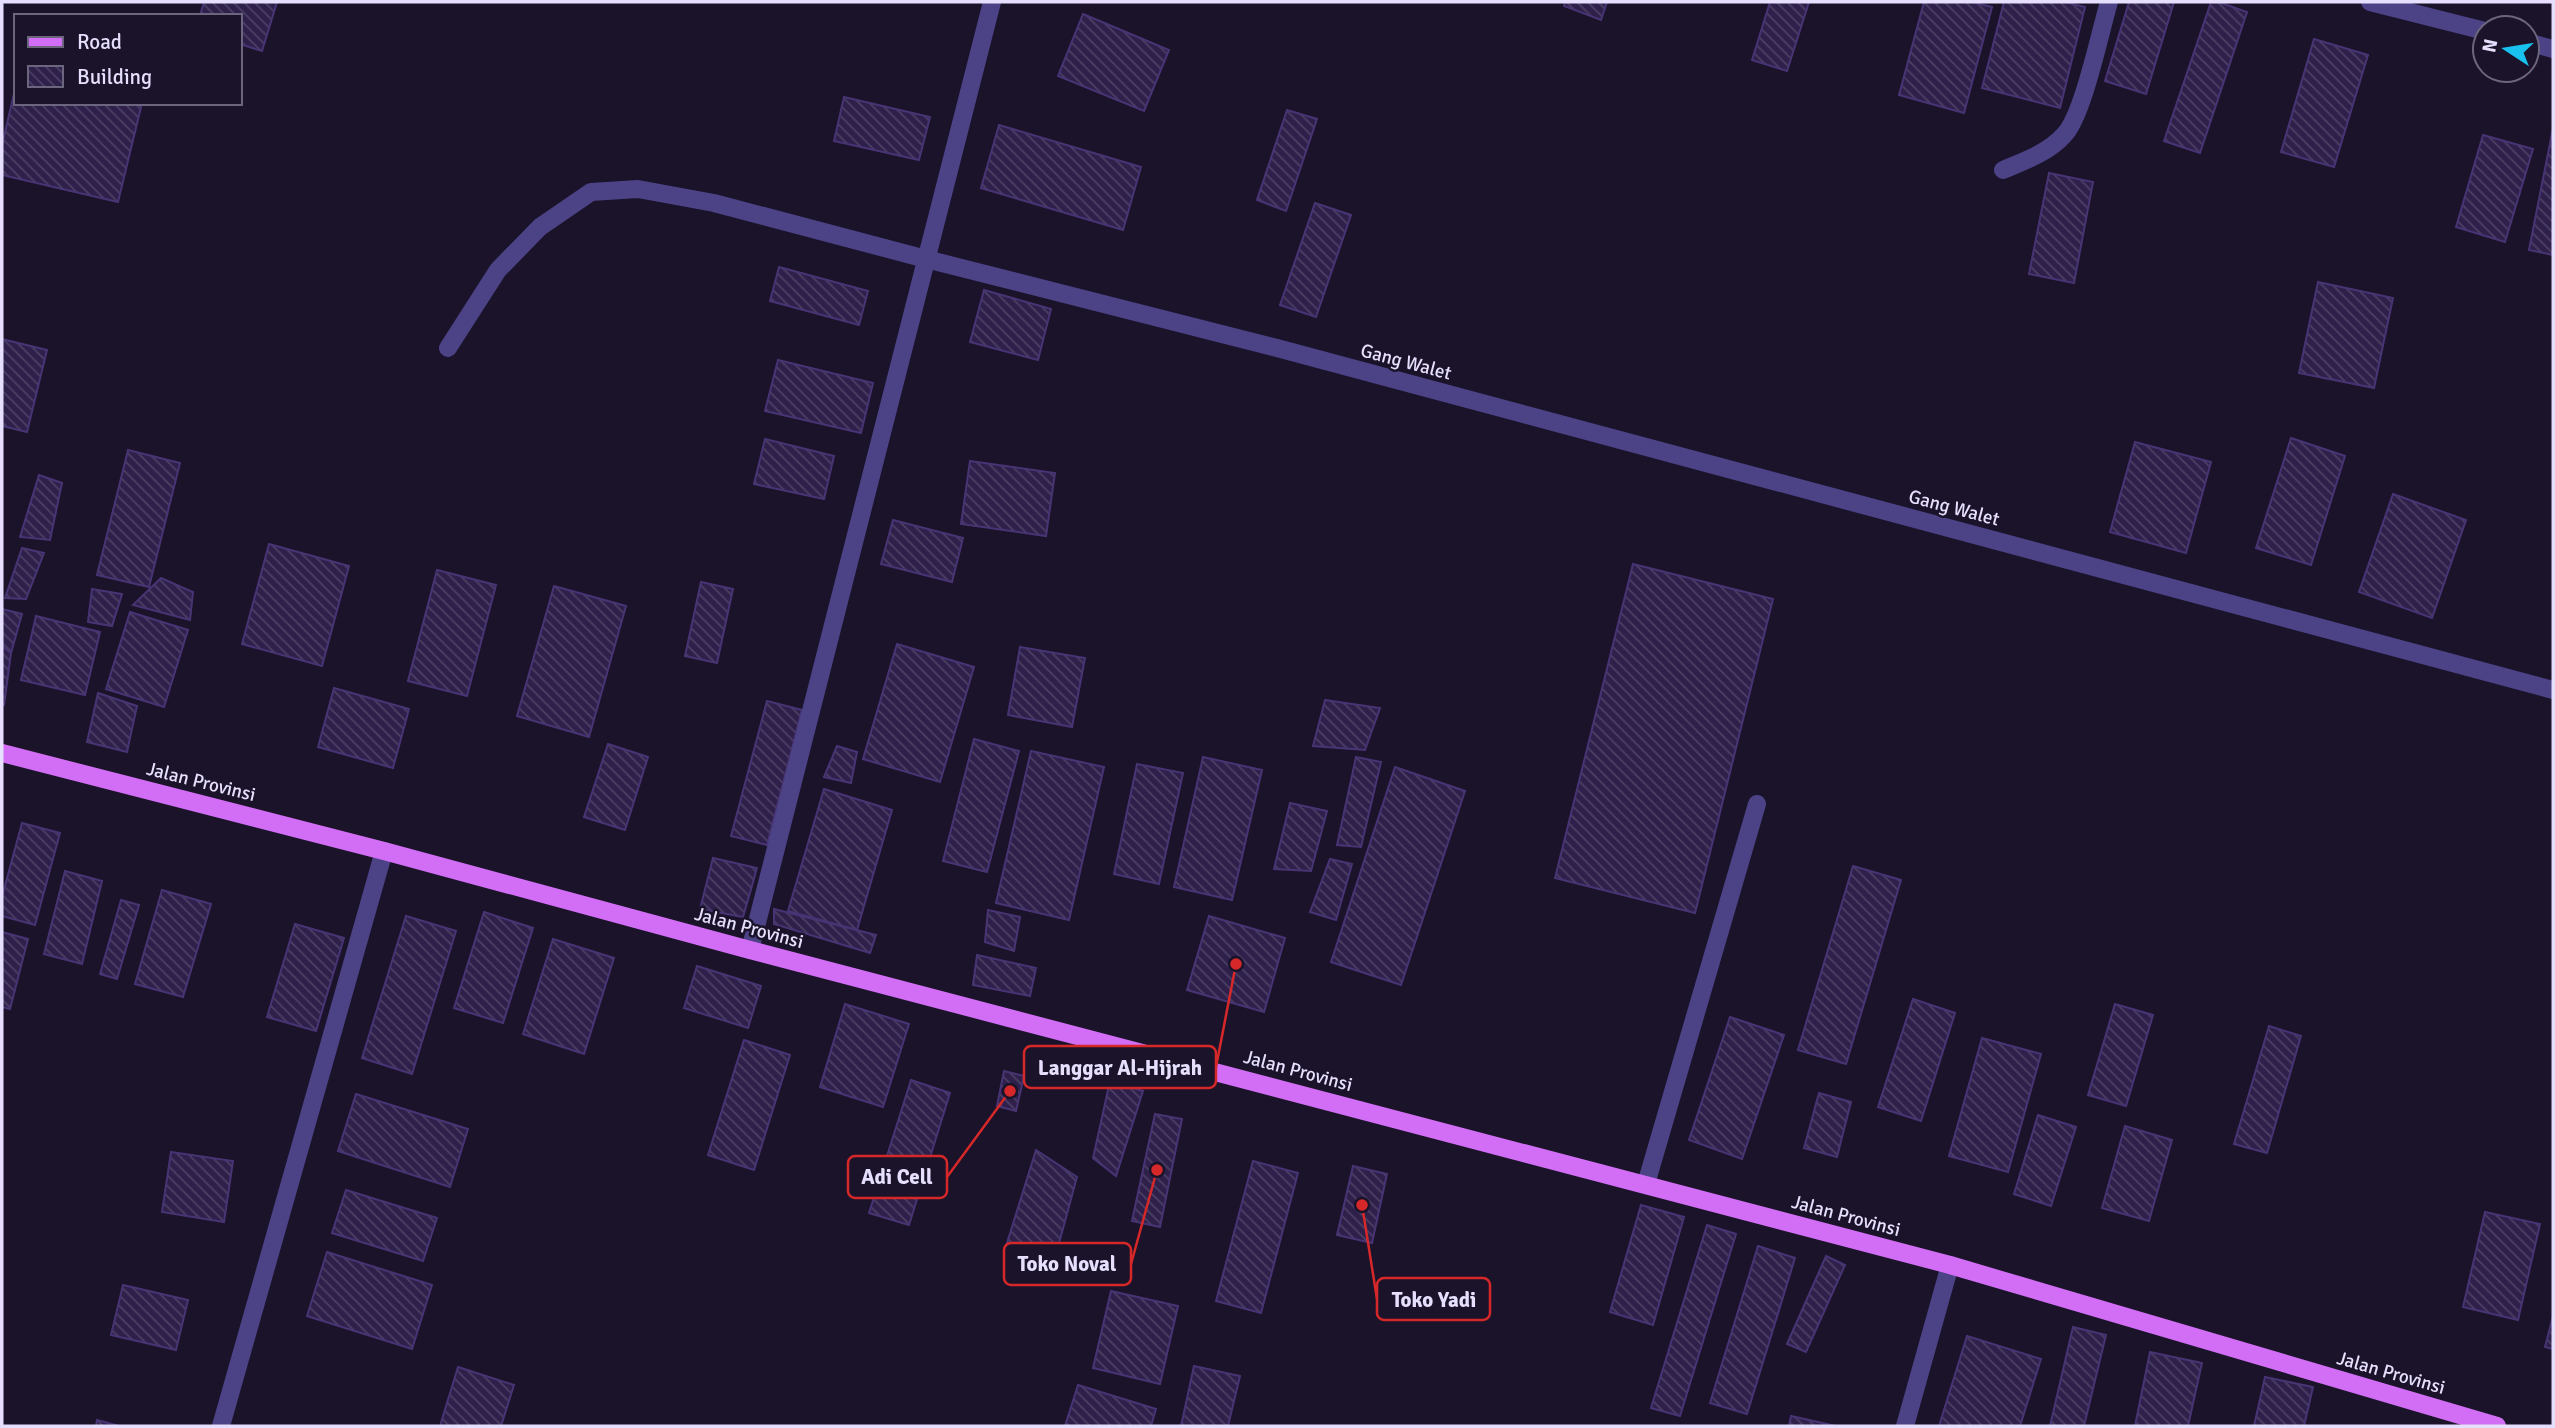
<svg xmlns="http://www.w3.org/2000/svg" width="2555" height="1428" viewBox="0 0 2555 1428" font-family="Signika,sans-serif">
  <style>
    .building { fill: url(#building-back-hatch); stroke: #483474; stroke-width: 2 }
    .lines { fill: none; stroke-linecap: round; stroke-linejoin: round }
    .minor { stroke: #4c4286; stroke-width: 18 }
    .major { stroke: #d26ef5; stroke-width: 18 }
    .labels { text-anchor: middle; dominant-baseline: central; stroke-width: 5; stroke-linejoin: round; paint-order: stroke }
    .street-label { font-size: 19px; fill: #e6dffd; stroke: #1a132a }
    .leader { fill: none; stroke: #d62828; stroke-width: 2.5 }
    .callout-dot { fill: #d62828; stroke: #1a132a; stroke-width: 2.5 }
    .callout { fill: #1a132a; stroke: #d62828; stroke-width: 2.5 }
    .callout-label { font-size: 21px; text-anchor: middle; font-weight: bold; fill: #e6dffd }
  </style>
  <defs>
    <pattern id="building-back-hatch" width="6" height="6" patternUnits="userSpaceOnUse" patternTransform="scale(1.75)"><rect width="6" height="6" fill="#2e204a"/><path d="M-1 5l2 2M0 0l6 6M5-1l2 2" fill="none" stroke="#4c4065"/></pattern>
  </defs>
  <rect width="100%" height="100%" fill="#1a132a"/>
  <g class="building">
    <path d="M204,2H277L262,51L240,44V16H200Z"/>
    <path d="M1565,2H1607L1601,20L1564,6Z"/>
    <path d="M1770,2H1809L1787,71L1752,60Z"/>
    <path d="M1924,2H1972L1992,7L1964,113L1899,95Z"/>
    <path d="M2004,2H2065L2085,7L2060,108L1982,88Z"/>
    <path d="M2129,2H2174L2146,94L2105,81Z"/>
    <path d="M2211,2H2219L2247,12L2200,153L2164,141Z"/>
    <path d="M1083,14L1169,50L1144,111L1058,76Z"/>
    <path d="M2314,39L2368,55L2334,167L2281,152Z"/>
    <path d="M16,85V103H142L118,202L2,175V145Z"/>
    <path d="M844,97L930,117L919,160L834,141Z"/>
    <path d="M1287,110L1317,119L1286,211L1257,200Z"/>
    <path d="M999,125L1141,167L1123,230L981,188Z"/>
    <path d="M2553,128V255L2529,250Z"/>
    <path d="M2483,135L2533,149L2505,242L2456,227Z"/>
    <path d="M2049,173L2093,182L2074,283L2029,274Z"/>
    <path d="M1315,203L1351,215L1316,317L1280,305Z"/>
    <path d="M779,267L868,291L859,325L770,301Z"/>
    <path d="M2318,282L2393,298L2374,388L2299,373Z"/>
    <path d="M984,290L1051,309L1038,360L970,342Z"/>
    <path d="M2,339L47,350L27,432L2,426Z"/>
    <path d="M778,360L873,383L861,433L765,411Z"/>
    <path d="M2291,438L2345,456L2311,565L2256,548Z"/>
    <path d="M765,439L834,456L824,499L754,484Z"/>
    <path d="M2135,442L2211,462L2186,553L2110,532Z"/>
    <path d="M128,450L180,463L149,587L97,575Z"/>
    <path d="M970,461L1055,473L1046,536L961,524Z"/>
    <path d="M39,475L62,483L50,540L20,537Z"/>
    <path d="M2393,494L2466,520L2432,618L2359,592Z"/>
    <path d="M893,520L963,538L952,582L881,564Z"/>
    <path d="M269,544L349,566L322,666L242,644Z"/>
    <path d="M22,548L44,553L26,599L5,598Z"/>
    <path d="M1633,564L1773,599L1695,913L1555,878Z"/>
    <path d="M437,570L496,585L467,696L408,681Z"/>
    <path d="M161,578L193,592L190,620L133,605Z"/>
    <path d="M701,582L733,589L717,663L685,656Z"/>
    <path d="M554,586L626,606L589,737L517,716Z"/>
    <path d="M92,589L122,594L112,626L88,622Z"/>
    <path d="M2,609L22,614L11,653L2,651Z"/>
    <path d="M130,612L188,630L164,707L106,689Z"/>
    <path d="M36,616L100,632L85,695L21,680Z"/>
    <path d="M897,644L974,667L940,782L863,759Z"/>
    <path d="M2,646L11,653L4,705L2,704Z"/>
    <path d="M1020,647L1085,658L1072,727L1008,715Z"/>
    <path d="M334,688L409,709L393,768L318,747Z"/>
    <path d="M98,693L137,706L127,752L87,742Z"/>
    <path d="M1325,700L1380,708L1365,750L1313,746Z"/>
    <path d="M767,701L802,710L767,845L731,836Z"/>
    <path d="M974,739L1019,751L987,872L943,861Z"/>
    <path d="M608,744L648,757L625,830L584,817Z"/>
    <path d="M837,746L857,752L851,783L824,777Z"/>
    <path d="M1031,751L1104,767L1069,920L996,903Z"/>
    <path d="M1203,757L1262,770L1232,900L1174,887Z"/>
    <path d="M1356,757L1381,762L1361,847L1337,845Z"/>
    <path d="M1137,764L1183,773L1159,884L1114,874Z"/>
    <path d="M1395,767L1465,791L1401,985L1331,962Z"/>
    <path d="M824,789L892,810L857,930L788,911Z"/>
    <path d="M1290,803L1327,811L1311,871L1274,869Z"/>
    <path d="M22,823L60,833L35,925L2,916V897Z"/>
    <path d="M713,858L757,868L743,917L700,909Z"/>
    <path d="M1330,859L1352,864L1336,920L1310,912Z"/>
    <path d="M1853,866L1901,880L1846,1064L1798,1050Z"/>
    <path d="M65,871L102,881L82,964L44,954Z"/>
    <path d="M162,890L211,904L183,997L135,984Z"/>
    <path d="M121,900L139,905L117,979L100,974Z"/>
    <path d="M774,909L876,935L870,953L774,924Z"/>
    <path d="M988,910L1020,917L1014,951L985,942Z"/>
    <path d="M484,912L533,928L503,1023L454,1008Z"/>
    <path d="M406,916L456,931L412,1074L362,1058Z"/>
    <path d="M1209,916L1285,938L1264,1012L1187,990Z"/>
    <path d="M295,924L344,938L316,1031L267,1017Z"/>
    <path d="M2,932L28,939L10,1009L2,1007Z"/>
    <path d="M553,939L614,958L584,1054L523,1034Z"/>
    <path d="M977,955L1036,968L1030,996L973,985Z"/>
    <path d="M697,966L761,986L748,1028L684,1008Z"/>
    <path d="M1913,999L1955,1013L1921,1121L1878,1107Z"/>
    <path d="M845,1004L909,1024L883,1107L820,1087Z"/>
    <path d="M2115,1004L2153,1015L2126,1106L2088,1095Z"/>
    <path d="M1730,1017L1784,1035L1742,1159L1689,1140Z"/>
    <path d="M2269,1026L2301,1036L2267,1153L2234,1144Z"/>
    <path d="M1982,1038L2041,1054L2008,1172L1949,1156Z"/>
    <path d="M744,1040L790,1055L754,1170L708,1155Z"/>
    <path d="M1004,1071L1024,1076L1016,1111L997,1106Z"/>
    <path d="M911,1080L950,1093L909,1225L869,1213Z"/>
    <path d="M1110,1081L1143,1091L1116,1176L1093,1158Z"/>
    <path d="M1819,1093L1851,1102L1837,1157L1804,1148Z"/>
    <path d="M356,1094L468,1129L450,1187L338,1151Z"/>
    <path d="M1155,1114L1182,1119L1160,1227L1132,1221Z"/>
    <path d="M2038,1115L2076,1127L2051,1206L2014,1194Z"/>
    <path d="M2125,1126L2172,1140L2149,1221L2102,1208Z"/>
    <path d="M1036,1150L1077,1177L1055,1258L1007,1243Z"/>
    <path d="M171,1152L233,1161L224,1222L162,1212Z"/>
    <path d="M1253,1161L1298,1173L1261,1313L1216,1301Z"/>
    <path d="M1353,1166L1387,1174L1372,1243L1337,1235Z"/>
    <path d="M346,1190L437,1218L423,1261L332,1233Z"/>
    <path d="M1641,1205L1684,1217L1653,1325L1610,1312Z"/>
    <path d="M2485,1212L2540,1224L2518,1320L2463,1307Z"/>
    <path d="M1707,1225L1736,1234L1680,1416L1651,1408Z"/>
    <path d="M1758,1246L1795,1258L1747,1414L1710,1403Z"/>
    <path d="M327,1252L432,1285L412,1349L307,1316Z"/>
    <path d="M1826,1256L1845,1265L1806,1352L1787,1344Z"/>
    <path d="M123,1285L188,1300L176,1350L111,1335Z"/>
    <path d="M1111,1291L1178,1306L1160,1384L1093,1368Z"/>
    <path d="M2553,1316V1349L2545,1347Z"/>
    <path d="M2073,1327L2106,1335L2084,1426H2050Z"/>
    <path d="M1967,1336L2041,1359L2020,1426H1939Z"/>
    <path d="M2150,1352L2202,1363L2188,1426H2135Z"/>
    <path d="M1194,1366L1240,1376L1228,1426H1181Z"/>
    <path d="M458,1367L514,1385L501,1426H440Z"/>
    <path d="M2265,1377L2313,1387L2304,1426H2254Z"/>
    <path d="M1078,1385L1156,1409L1151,1426H1065Z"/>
    <path d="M1791,1416L1836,1426H1789Z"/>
    <path d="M97,1420L119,1426H96Z"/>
  </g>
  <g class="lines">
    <g class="minor">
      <path d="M2370,2L2485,31"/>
      <path d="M2527,42L2553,49"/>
      <path d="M2003,170C2024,161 2048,153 2064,135C2083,116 2100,32 2109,2"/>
      <path d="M448,348L498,270L540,227L591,192L638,189L714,203L926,259L1277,348L2553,690"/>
      <path d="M750,950L992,2"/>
      <path d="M1646,1184L1757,804"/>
      <path d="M221,1426L384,851"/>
      <path d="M1905,1426L1950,1265"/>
    </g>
    <path class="major" d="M2,753L384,851L750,950L1950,1265L2497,1426"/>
  </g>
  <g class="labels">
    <g class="street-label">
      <text transform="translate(1406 362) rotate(15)">Gang Walet</text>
      <text transform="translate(1954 508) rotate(15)">Gang Walet</text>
      <text transform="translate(201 782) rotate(14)">Jalan Provinsi</text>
      <text transform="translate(749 928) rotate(15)">Jalan Provinsi</text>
      <text transform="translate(1298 1071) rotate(15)">Jalan Provinsi</text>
      <text transform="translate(1846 1216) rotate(15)">Jalan Provinsi</text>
      <text transform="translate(2391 1373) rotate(16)">Jalan Provinsi</text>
    </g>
  </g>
  <path class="leader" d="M1236 964L1216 1067M1010 1091L947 1177M1157 1170L1131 1264M1362 1205L1377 1299"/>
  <g class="callout-dot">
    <circle cx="1236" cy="964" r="7"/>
    <circle cx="1010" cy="1091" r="7"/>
    <circle cx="1157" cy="1170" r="7"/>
    <circle cx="1362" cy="1205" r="7"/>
  </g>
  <g class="callout">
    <rect x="1024" y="1046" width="192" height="42" rx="7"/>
    <rect x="848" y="1156" width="99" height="42" rx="7"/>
    <rect x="1004" y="1243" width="127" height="42" rx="7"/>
    <rect x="1377" y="1278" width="113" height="42" rx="7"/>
  </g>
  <g class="callout-label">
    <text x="1120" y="1075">Langgar Al-Hijrah</text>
    <text x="897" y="1184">Adi Cell</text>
    <text x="1067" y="1271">Toko Noval</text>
    <text x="1434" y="1307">Toko Yadi</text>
  </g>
  <rect width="2555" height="1428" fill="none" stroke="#e6dffd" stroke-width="7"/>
  <rect x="14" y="14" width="228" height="91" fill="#1a132a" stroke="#6c657e" stroke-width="2"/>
  <rect x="28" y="37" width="35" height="10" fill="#d26ef5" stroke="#6c657e" stroke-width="2"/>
  <text x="77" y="49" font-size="21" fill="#e6dffd">Road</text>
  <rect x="28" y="66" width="35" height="21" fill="url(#building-back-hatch)" stroke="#6c657e" stroke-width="2"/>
  <text x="77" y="84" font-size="21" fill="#e6dffd">Building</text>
  <g transform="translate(2506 49) rotate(282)"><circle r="33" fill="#1a132a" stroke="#6c657e" stroke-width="2"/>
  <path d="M0-5L12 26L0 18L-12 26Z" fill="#19c1ef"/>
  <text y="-10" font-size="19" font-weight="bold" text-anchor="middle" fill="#e6dffd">N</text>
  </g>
</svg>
